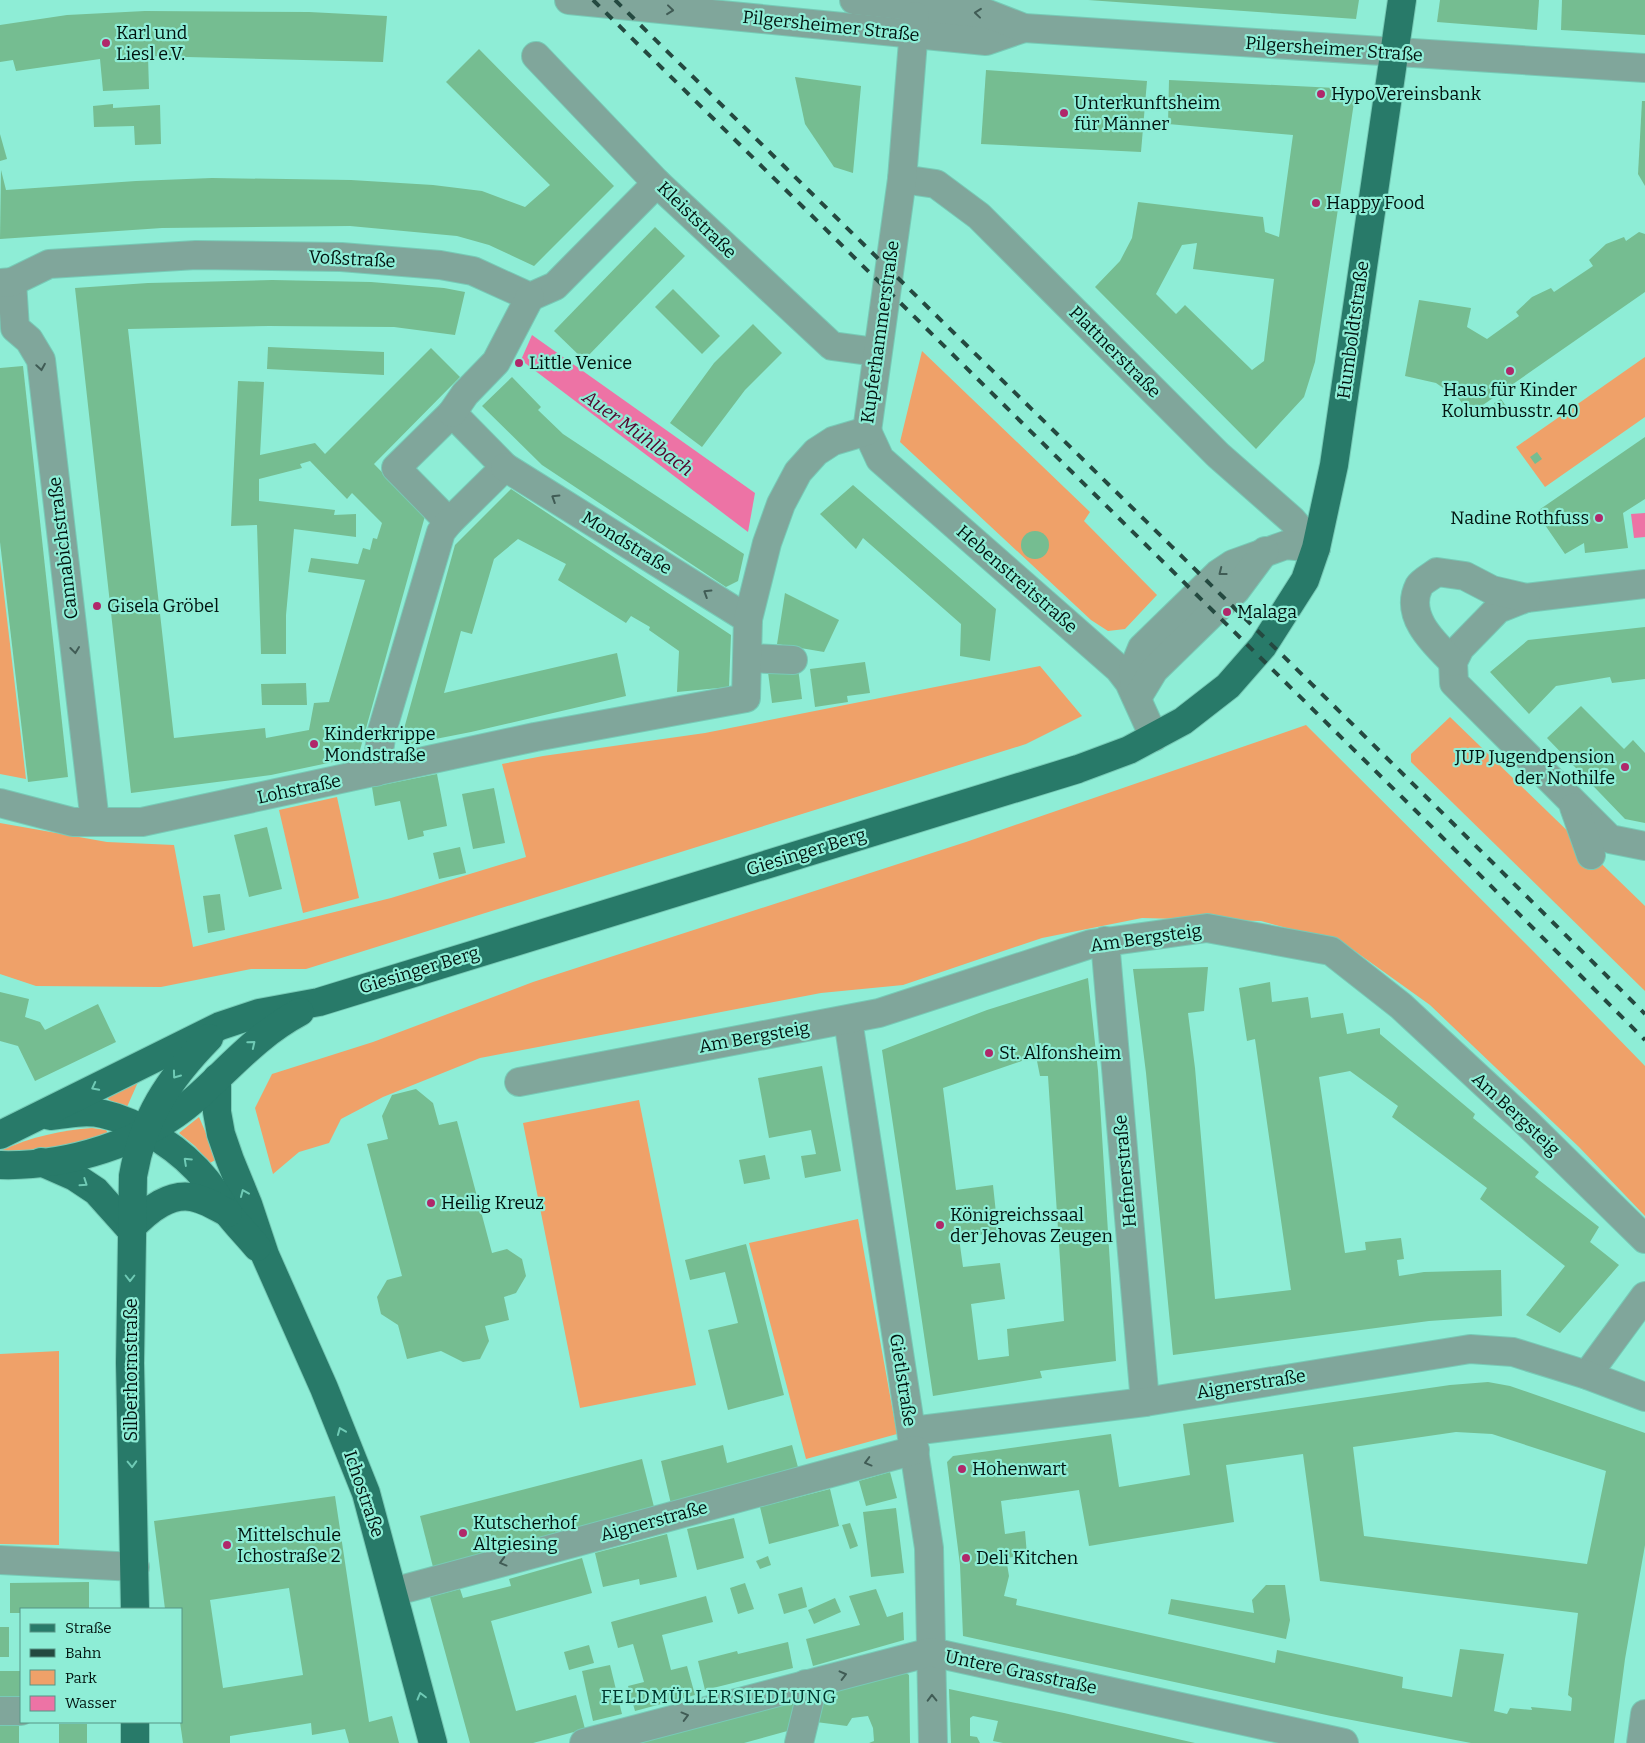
<svg xmlns="http://www.w3.org/2000/svg" width="1645" height="1743" viewBox="0 0 1645 1743" font-family="Bitter,serif">
  <style>
    .green { fill: #efa169 }
    .water { fill: #ed73a5 }
    .building { fill: #75bd91; fill-rule: evenodd }
    .lines { fill: none; stroke-linecap: round; stroke-linejoin: round }
    .minor-casing { stroke: #77cab6; stroke-width: 30 }
    .major-casing { stroke: #77cab6; stroke-width: 30 }
    .minor { stroke: #80a69b; stroke-width: 28 }
    .major { stroke: #287a69; stroke-width: 28 }
    .rail { stroke: #244940; stroke-width: 4; stroke-dasharray: 9 9; stroke-linecap: butt }
    .oneway { stroke: #405c55 }
    .oneway2 { stroke: #6fcab5 }
    .poi-dot { fill: #b0286a; stroke: #8eedd6; stroke-width: 2 }
    .labels { text-anchor: middle; dominant-baseline: central; stroke-width: 4.5; stroke-linejoin: round; paint-order: stroke }
    .street-label { font-size: 18px; fill: #01130f; stroke: #8eedd6 }
    .poi-label { font-size: 18px; fill: #01130f; stroke: #8eedd6; text-anchor: start }
    .water-label { font-size: 19px; font-style: italic; fill: #52052d; stroke: #8eedd6 }
    .neighbourhood-label { font-size: 19px; letter-spacing: 1px; fill: #00382e; stroke: #8eedd6 }
  </style>
  <rect width="100%" height="100%" fill="#8eedd6"/>
  <g class="green">
    <path d="M922,351L1090,512L1084,521L1157,595L1125,629L1108,631L1091,620L900,442Z"/>
    <path d="M1645,357V417L1545,487L1516,447Z"/>
    <path d="M0,560L26,779L0,774Z"/>
    <path d="M1040,666L1082,716L1026,744L306,969H251L161,987L36,986L0,974V823L107,842L174,845L193,947L391,898L526,857L502,764L543,756L705,733Z"/>
    <path d="M1450,717L1645,906V991L1411,762V754Z"/>
    <path d="M1306,725L1534,952L1645,1066V1216L1579,1147L1430,1005L1345,944L1261,921L1142,918L1042,938L903,985L821,993L480,1058L383,1097L341,1119L329,1143L299,1152L273,1174L255,1108L272,1074L373,1042L533,982L966,842Z"/>
    <path d="M337,797L359,898L303,913L279,810Z"/>
    <path d="M135,1079L138,1082L127,1107L109,1100L106,1096Z"/>
    <path d="M639,1100L696,1385L580,1408L523,1123Z"/>
    <path d="M199,1117L217,1159L210,1163L195,1146L179,1133Z"/>
    <path d="M92,1128L106,1130L108,1133L73,1146L4,1153L2,1150C32,1137 61,1130 92,1128Z"/>
    <path d="M858,1219L897,1434L806,1459L749,1243Z"/>
    <path d="M59,1351V1545L0,1544V1354Z"/>
  </g>
  <g class="water">
    <path d="M532,335L755,493L748,532L521,360Z"/>
    <path d="M1645,513V537L1634,538L1631,514Z"/>
  </g>
  <g class="building">
    <path d="M1088,0H1359L1356,19Z"/>
    <path d="M1440,0H1539L1537,30L1437,22Z"/>
    <path d="M1562,0H1645V35L1561,30Z"/>
    <path d="M145,11L309,12L387,16L383,62L148,56L149,89L103,91L100,59L16,71L13,60L0,62V25L67,15Z"/>
    <path d="M479,49L614,186L534,266L489,245L457,236L350,226L162,228L0,239L1,170L6,190L136,181L212,178L351,180L433,185L482,191L525,207L550,185L446,82Z"/>
    <path d="M986,70L1147,81L1141,152L981,144Z"/>
    <path d="M795,77L861,86L853,173L834,167L805,124Z"/>
    <path d="M1169,80L1356,89L1315,362L1304,397L1256,449L1095,287L1120,261L1132,238L1138,202L1263,217L1265,232L1279,237L1293,135L1168,124ZM1197,243L1193,269L1274,279L1264,361L1252,370L1185,305L1176,314L1156,294L1182,245Z"/>
    <path d="M1642,101H1645V186L1638,174Z"/>
    <path d="M113,104V108L160,105L161,144L135,145L134,126L94,127L93,106Z"/>
    <path d="M0,134L7,159L0,161Z"/>
    <path d="M655,227L685,256L584,360L554,331Z"/>
    <path d="M1639,232L1645,234V292L1470,414L1459,399L1436,383L1405,376L1419,300L1471,308L1467,327L1487,339L1519,316L1516,312L1532,297L1551,288L1554,292L1593,266L1589,260L1606,244L1624,237L1626,241Z"/>
    <path d="M272,280L371,282L444,288L465,292L455,335L394,327L269,326L128,329L174,738L265,728L266,738L309,730L314,703L329,702L365,580L308,572L311,558L358,564L363,548L370,550L373,538L377,539L382,523L352,493L347,499L310,461L300,464L302,468L259,479V501L335,510L334,515L356,514V537L294,529L286,615V654H261L257,525L231,526L238,381L264,382L260,455L315,443L325,454L431,348L460,377L374,464L425,516L360,750L352,758L271,775L131,793L75,288L148,283Z"/>
    <path d="M673,289L720,336L702,354L655,307Z"/>
    <path d="M753,324L782,353L745,390L702,447L670,423L714,363Z"/>
    <path d="M268,347L384,352V375L267,369Z"/>
    <path d="M23,366L68,777L28,782L0,542V368Z"/>
    <path d="M512,377L541,407L538,410L563,434L744,554L738,581L726,587L542,465L482,406Z"/>
    <path d="M1501,399L1506,406L1498,410L1494,403Z"/>
    <path d="M1645,437V499L1623,513L1628,548L1585,553L1584,543L1565,554L1536,512Z"/>
    <path d="M1537,452L1542,459L1535,464L1530,457Z"/>
    <path d="M853,485L996,609L990,661L960,656L961,624L863,538L856,549L820,514Z"/>
    <path d="M511,489L731,635L729,687L677,692L679,651L649,630L650,627L631,616L626,623L558,580L566,564L518,539L494,559L472,634L461,631L444,693L617,653L626,696L471,732L410,744L404,742L402,736L455,545Z"/>
    <circle cx="1035" cy="545" r="14"/>
    <path d="M785,593L839,620L824,652L777,644Z"/>
    <path d="M1645,627V679L1612,683L1610,677L1556,686L1529,714L1490,672L1528,640Z"/>
    <path d="M865,662L870,693L847,696L848,702L815,707L810,669Z"/>
    <path d="M798,668L802,699L772,703L768,672Z"/>
    <path d="M306,683L307,705H262L261,684Z"/>
    <path d="M1581,706L1624,749L1633,740L1645,753V823L1625,819L1547,738Z"/>
    <path d="M437,774L447,826L423,831L424,836L408,840L400,801L375,806L372,787Z"/>
    <path d="M494,788L505,843L473,849L462,794Z"/>
    <path d="M267,827L282,889L249,897L234,835Z"/>
    <path d="M460,847L466,873L439,879L433,853Z"/>
    <path d="M220,894L225,930L208,933L203,896Z"/>
    <path d="M1208,967L1204,1011L1188,1013L1195,1068L1215,1299L1291,1290L1255,1039L1247,1041L1239,988L1270,982L1272,1002L1308,997L1311,1018L1343,1013L1347,1034L1380,1028V1034L1475,1114L1473,1118L1539,1172L1535,1177L1599,1227L1590,1242L1619,1265L1560,1333L1526,1315L1565,1266L1480,1199L1487,1188L1392,1117L1398,1106L1350,1071L1319,1077L1345,1253L1366,1250L1365,1242L1401,1238L1404,1259L1397,1260L1399,1276L1424,1272L1501,1270L1502,1316L1429,1321L1173,1355L1146,1073L1133,969Z"/>
    <path d="M1088,978L1098,1071L1116,1361L1040,1371L1042,1378L933,1396L882,1050L987,1010ZM1036,1056L1040,1076H1048L1064,1321L1007,1329L1009,1356L978,1360L971,1304L1005,1299L1000,1263L963,1267L959,1238L998,1232L993,1185L956,1190L943,1088Z"/>
    <path d="M0,992L29,999L25,1017L40,1022L45,1030L98,1004L116,1042L35,1081L18,1046L0,1041Z"/>
    <path d="M822,1066L841,1171L805,1178L801,1156L816,1154L811,1130L769,1138L758,1078Z"/>
    <path d="M416,1089L433,1103L439,1125L457,1121L492,1253L507,1249L522,1259L526,1276L516,1293L504,1297L509,1320L485,1326L489,1341L480,1359L463,1362L441,1351L407,1359L398,1325L381,1314L377,1297L387,1280L402,1276L367,1144L388,1139L382,1116L392,1095Z"/>
    <path d="M765,1155L770,1179L744,1184L739,1160Z"/>
    <path d="M746,1244L784,1395L728,1410L708,1330L738,1323L725,1272L690,1280L685,1260Z"/>
    <path d="M1488,1382L1510,1386L1645,1433V1545L1625,1659L1614,1743H1471L1331,1716L963,1636L960,1565L947,1462L953,1456L1111,1434L1119,1487L1190,1475L1183,1424L1450,1385ZM1456,1432L1492,1434L1606,1471L1587,1564L1364,1536L1353,1447ZM1303,1454L1320,1581L1578,1613L1568,1695L1572,1698L1571,1711L1531,1707L1532,1710L1510,1708L1507,1714L1494,1711L1504,1654L1460,1649L1452,1697L1402,1688L1403,1677L1277,1650L1275,1663L1016,1605L1017,1599L1004,1596L1009,1576L1006,1558L1027,1555L1025,1531L1005,1534L1001,1501L1079,1490L1089,1546L1234,1522L1226,1465Z"/>
    <path d="M723,1445L727,1463L792,1445L799,1471L671,1504L661,1461Z"/>
    <path d="M642,1459L655,1511L433,1567L420,1516Z"/>
    <path d="M890,1472L897,1498L866,1506L859,1481Z"/>
    <path d="M830,1489L839,1526L769,1544L760,1507Z"/>
    <path d="M335,1496L369,1722L392,1716L399,1743H349L345,1729L312,1735L311,1723L230,1736V1743H183L180,1722L181,1609H165L154,1521ZM289,1588L303,1675L223,1688L210,1600Z"/>
    <path d="M896,1508L904,1573L871,1577L863,1512Z"/>
    <path d="M734,1518L744,1558L697,1570L687,1529Z"/>
    <path d="M850,1523L858,1546L850,1549L842,1525Z"/>
    <path d="M667,1534L677,1577L640,1585L639,1579L603,1587L595,1553Z"/>
    <path d="M768,1556L771,1565L760,1569L756,1561Z"/>
    <path d="M582,1558L592,1593L491,1621L516,1711L576,1695L585,1729L533,1743H470L430,1597L460,1589L463,1598L511,1586L509,1579Z"/>
    <path d="M89,1582V1609H21V1613H10V1583Z"/>
    <path d="M745,1583L754,1609L738,1614L730,1588Z"/>
    <path d="M1266,1585H1285L1290,1620L1286,1639L1168,1614L1171,1599L1254,1613L1252,1600Z"/>
    <path d="M802,1587L807,1607L784,1614L778,1594Z"/>
    <path d="M876,1589L887,1617L903,1612L904,1640L813,1666L806,1639L860,1625L849,1596Z"/>
    <path d="M706,1596L713,1622L662,1635L671,1670L687,1666L695,1695L635,1711L628,1686L644,1682L633,1644L618,1648L611,1622Z"/>
    <path d="M835,1598L841,1612L814,1624L808,1610Z"/>
    <rect x="0" y="1627" width="9" height="30"/>
    <path d="M788,1642L793,1668L705,1690L698,1661L737,1651L738,1654Z"/>
    <path d="M589,1645L594,1663L569,1670L564,1652Z"/>
    <path d="M610,1665L622,1714L593,1721L582,1671Z"/>
    <rect x="0" y="1671" width="21" height="28"/>
    <path d="M903,1671L909,1675L910,1743H869L874,1741L873,1728L868,1716L852,1718L847,1726L816,1722L822,1692Z"/>
    <path d="M949,1689L1064,1713L1195,1743H1003L993,1741L998,1721L973,1716L970,1718V1736L977,1737L980,1743H951Z"/>
    <path d="M799,1699L791,1730L744,1743H637Z"/>
    <rect x="0" y="1722" width="19" height="21"/>
    <rect x="59" y="1724" width="28" height="19"/>
  </g>
  <g class="lines">
    <defs>
      <g id="minor">
        <path d="M569,0L986,41L1024,28"/>
        <path d="M854,0L988,14L1024,28L1645,68"/>
        <path d="M536,56L657,183L832,346L876,352"/>
        <path d="M902,179L936,184L979,216L1218,455L1292,520L1316,548"/>
        <path d="M12,282L15,328L29,340L41,360L95,822"/>
        <path d="M0,283L12,282L49,264L196,255L341,257L440,265L473,271L530,297L555,286L657,183"/>
        <path d="M452,413L505,467L449,522L396,468Z"/>
        <path d="M452,413L465,394L496,362L530,297"/>
        <path d="M867,431L902,179L915,16"/>
        <path d="M867,431L880,459L1119,669L1129,682L1154,737"/>
        <path d="M505,467L748,619"/>
        <path d="M1645,584L1526,598L1498,609L1460,648L1453,662L1454,683L1610,839L1645,846"/>
        <path d="M748,658L793,660"/>
        <path d="M1453,662C1434,643 1404,616 1419,586C1422,581 1432,576 1437,572L1465,576L1492,590L1526,598"/>
        <path d="M1136,696L1133,670L1142,648L1218,574L1233,564L1286,545L1316,548"/>
        <path d="M1137,698L1154,670L1236,590L1265,551"/>
        <path d="M376,772L382,731L441,532L449,522"/>
        <path d="M0,803L73,822H142L535,737L746,698L748,619L767,543L781,504L798,472L816,452L833,441L867,431"/>
        <path d="M1574,807L1591,855"/>
        <path d="M1105,941L1145,1402"/>
        <path d="M848,1020L929,1548L933,1743"/>
        <path d="M519,1082L879,1013L1091,944L1207,928L1331,951L1401,1006L1527,1123L1645,1239"/>
        <path d="M1587,1375L1645,1296"/>
        <path d="M912,1431L1145,1402L1470,1349L1513,1352L1587,1375L1645,1397"/>
        <path d="M0,1560L135,1567"/>
        <path d="M393,1592L915,1450"/>
        <path d="M0,1711H21"/>
        <path d="M584,1743L931,1652L1344,1743"/>
        <path d="M799,1743L810,1698L806,1684"/>
        <path d="M1641,1743L1645,1714"/>
      </g>
      <g id="major">
        <path d="M217,1078V1112L221,1134L230,1160L248,1204L265,1255L324,1388L366,1493L433,1743"/>
        <path d="M50,1116C67,1114 86,1110 103,1114C140,1122 183,1151 206,1180C214,1190 220,1201 227,1212C236,1224 247,1235 257,1247"/>
        <path d="M0,1135L220,1026L259,1013L319,1002L1078,769L1129,750L1183,721L1228,686L1263,646L1305,580L1316,548L1334,465L1402,0"/>
        <path d="M41,1162L75,1177L96,1191L130,1229"/>
        <path d="M0,1165C66,1167 145,1143 195,1099C231,1067 257,1035 300,1012"/>
        <path d="M130,1229C147,1211 172,1189 199,1199C209,1202 218,1208 228,1213"/>
        <path d="M135,1609L130,1363L133,1176C143,1118 168,1080 209,1038"/>
        <path d="M135,1743V1722"/>
      </g>
    </defs>
    <use href="#minor" class="minor-casing"/>
    <use href="#major" class="major-casing"/>
    <use href="#minor" class="minor"/>
    <use href="#major" class="major"/>
    <g class="rail">
      <path d="M593,0L1415,810L1645,1040"/>
      <path d="M615,0C958,338 1304,674 1645,1014"/>
    </g>
  </g>
  <defs><path id="oneway-chevron" d="M-2-3.5L2.5 0L-2 3.5" fill="none" stroke-width="1.6" stroke-linecap="round" stroke-linejoin="round" transform="scale(1.25)"/></defs>
  <g class="oneway">
    <use href="#oneway-chevron" transform="translate(670 10) rotate(6)"/>
    <use href="#oneway-chevron" transform="translate(978 13) rotate(-174)"/>
    <use href="#oneway-chevron" transform="translate(41 367) rotate(81)"/>
    <use href="#oneway-chevron" transform="translate(555 498) rotate(-148)"/>
    <use href="#oneway-chevron" transform="translate(1222 572) rotate(142)"/>
    <use href="#oneway-chevron" transform="translate(707 593) rotate(-148)"/>
    <use href="#oneway-chevron" transform="translate(75 650) rotate(83)"/>
    <use href="#oneway-chevron" transform="translate(868 1462) rotate(165)"/>
    <use href="#oneway-chevron" transform="translate(503 1562) rotate(165)"/>
    <use href="#oneway-chevron" transform="translate(843 1675) rotate(-14)"/>
    <use href="#oneway-chevron" transform="translate(932 1698) rotate(-91)"/>
    <use href="#oneway-chevron" transform="translate(685 1716) rotate(-15)"/>
  </g>
  <g class="oneway2">
    <use href="#oneway-chevron" transform="translate(252 1044) rotate(-39)"/>
    <use href="#oneway-chevron" transform="translate(176 1075) rotate(126)"/>
    <use href="#oneway-chevron" transform="translate(95 1087) rotate(153)"/>
    <use href="#oneway-chevron" transform="translate(187 1161) rotate(-137)"/>
    <use href="#oneway-chevron" transform="translate(84 1183) rotate(34)"/>
    <use href="#oneway-chevron" transform="translate(244 1193) rotate(-113)"/>
    <use href="#oneway-chevron" transform="translate(130 1278) rotate(90)"/>
    <use href="#oneway-chevron" transform="translate(341 1431) rotate(-112)"/>
    <use href="#oneway-chevron" transform="translate(132 1464) rotate(88)"/>
    <use href="#oneway-chevron" transform="translate(421 1696) rotate(-105)"/>
  </g>
  <g class="poi-dot">
    <circle cx="106" cy="43" r="5"/>
    <circle cx="1321" cy="94" r="5"/>
    <circle cx="1064" cy="113" r="5"/>
    <circle cx="1316" cy="203" r="5"/>
    <circle cx="519" cy="363" r="5"/>
    <circle cx="1510" cy="371" r="5"/>
    <circle cx="1599" cy="518" r="5"/>
    <circle cx="97" cy="606" r="5"/>
    <circle cx="1227" cy="612" r="5"/>
    <circle cx="314" cy="744" r="5"/>
    <circle cx="1625" cy="767" r="5"/>
    <circle cx="989" cy="1053" r="5"/>
    <circle cx="431" cy="1203" r="5"/>
    <circle cx="940" cy="1225" r="5"/>
    <circle cx="962" cy="1469" r="5"/>
    <circle cx="463" cy="1533" r="5"/>
    <circle cx="227" cy="1545" r="5"/>
    <circle cx="966" cy="1558" r="5"/>
  </g>
  <g class="labels">
    <g class="street-label">
      <text transform="translate(831 26) rotate(6)">Pilgersheimer Straße</text>
      <text transform="translate(1334 49) rotate(4)">Pilgersheimer Straße</text>
      <text transform="translate(697 220) rotate(44)">Kleiststraße</text>
      <text transform="translate(352 259) rotate(3)">Voßstraße</text>
      <text transform="translate(1353 330) rotate(-82)">Humboldtstraße</text>
      <text transform="translate(880 332) rotate(-82)">Kupferhammerstraße</text>
      <text transform="translate(1115 352) rotate(45)">Plattnerstraße</text>
      <text transform="translate(627 543) rotate(32)">Mondstraße</text>
      <text transform="translate(63 548) rotate(-97)">Cannabichstraße</text>
      <text transform="translate(1017 579) rotate(41)">Hebenstreitstraße</text>
      <text transform="translate(299 789) rotate(-12)">Lohstraße</text>
      <text transform="translate(806 852) rotate(-17)">Giesinger Berg</text>
      <text transform="translate(1146 938) rotate(-8)">Am Bergsteig</text>
      <text transform="translate(419 970) rotate(-17)">Giesinger Berg</text>
      <text transform="translate(754 1037) rotate(-10)">Am Bergsteig</text>
      <text transform="translate(1516 1114) rotate(43)">Am Bergsteig</text>
      <text transform="translate(1125 1171) rotate(-95)">Hefnerstraße</text>
      <text transform="translate(131 1370) rotate(-90)">Silberhornstraße</text>
      <text transform="translate(903 1380) rotate(81)">Gietlstraße</text>
      <text transform="translate(1251 1384) rotate(-9)">Aignerstraße</text>
      <text transform="translate(364 1494) rotate(71)">Ichostraße</text>
      <text transform="translate(654 1521) rotate(-15)">Aignerstraße</text>
      <text transform="translate(1021 1672) rotate(12)">Untere Grasstraße</text>
    </g>
    <g class="poi-label">
      <text x="116" y="33">Karl und<tspan x="116" dy="21">Liesl e.V.</tspan></text>
      <text x="1331" y="94">HypoVereinsbank</text>
      <text x="1074" y="103">Unterkunftsheim<tspan x="1074" dy="21">für Männer</tspan></text>
      <text x="1326" y="203">Happy Food</text>
      <text x="529" y="363">Little Venice</text>
      <text x="1510" y="390" text-anchor="middle">Haus für Kinder<tspan x="1510" dy="21">Kolumbusstr. 40</tspan></text>
      <text x="1589" y="518" text-anchor="end">Nadine Rothfuss</text>
      <text x="107" y="606">Gisela Gröbel</text>
      <text x="1237" y="612">Malaga</text>
      <text x="324" y="734">Kinderkrippe<tspan x="324" dy="21">Mondstraße</tspan></text>
      <text x="1615" y="757" text-anchor="end">JUP Jugendpension<tspan x="1615" dy="21">der Nothilfe</tspan></text>
      <text x="999" y="1053">St. Alfonsheim</text>
      <text x="441" y="1203">Heilig Kreuz</text>
      <text x="950" y="1215">Königreichssaal<tspan x="950" dy="21">der Jehovas Zeugen</tspan></text>
      <text x="972" y="1469">Hohenwart</text>
      <text x="473" y="1523">Kutscherhof<tspan x="473" dy="21">Altgiesing</tspan></text>
      <text x="237" y="1535">Mittelschule<tspan x="237" dy="21">Ichostraße 2</tspan></text>
      <text x="976" y="1558">Deli Kitchen</text>
    </g>
    <g class="water-label">
      <text transform="translate(638 433) rotate(36)">Auer Mühlbach</text>
    </g>
    <g class="neighbourhood-label">
      <text x="719" y="1696">FELDMÜLLERSIEDLUNG</text>
    </g>
  </g>
  <rect x="20" y="1608" width="162" height="115" fill="#8eedd6" stroke="#569686"/>
  <rect x="30" y="1624" width="25" height="8" fill="#287a69" stroke="#569686"/>
  <text x="65" y="1633" font-size="15" fill="#01130f">Straße</text>
  <rect x="30" y="1649" width="25" height="8" fill="#244940" stroke="#569686"/>
  <text x="65" y="1658" font-size="15" fill="#01130f">Bahn</text>
  <rect x="30" y="1670" width="25" height="15" fill="#efa169" stroke="#569686"/>
  <text x="65" y="1683" font-size="15" fill="#01130f">Park</text>
  <rect x="30" y="1696" width="25" height="15" fill="#ed73a5" stroke="#569686"/>
  <text x="65" y="1708" font-size="15" fill="#01130f">Wasser</text>
</svg>
